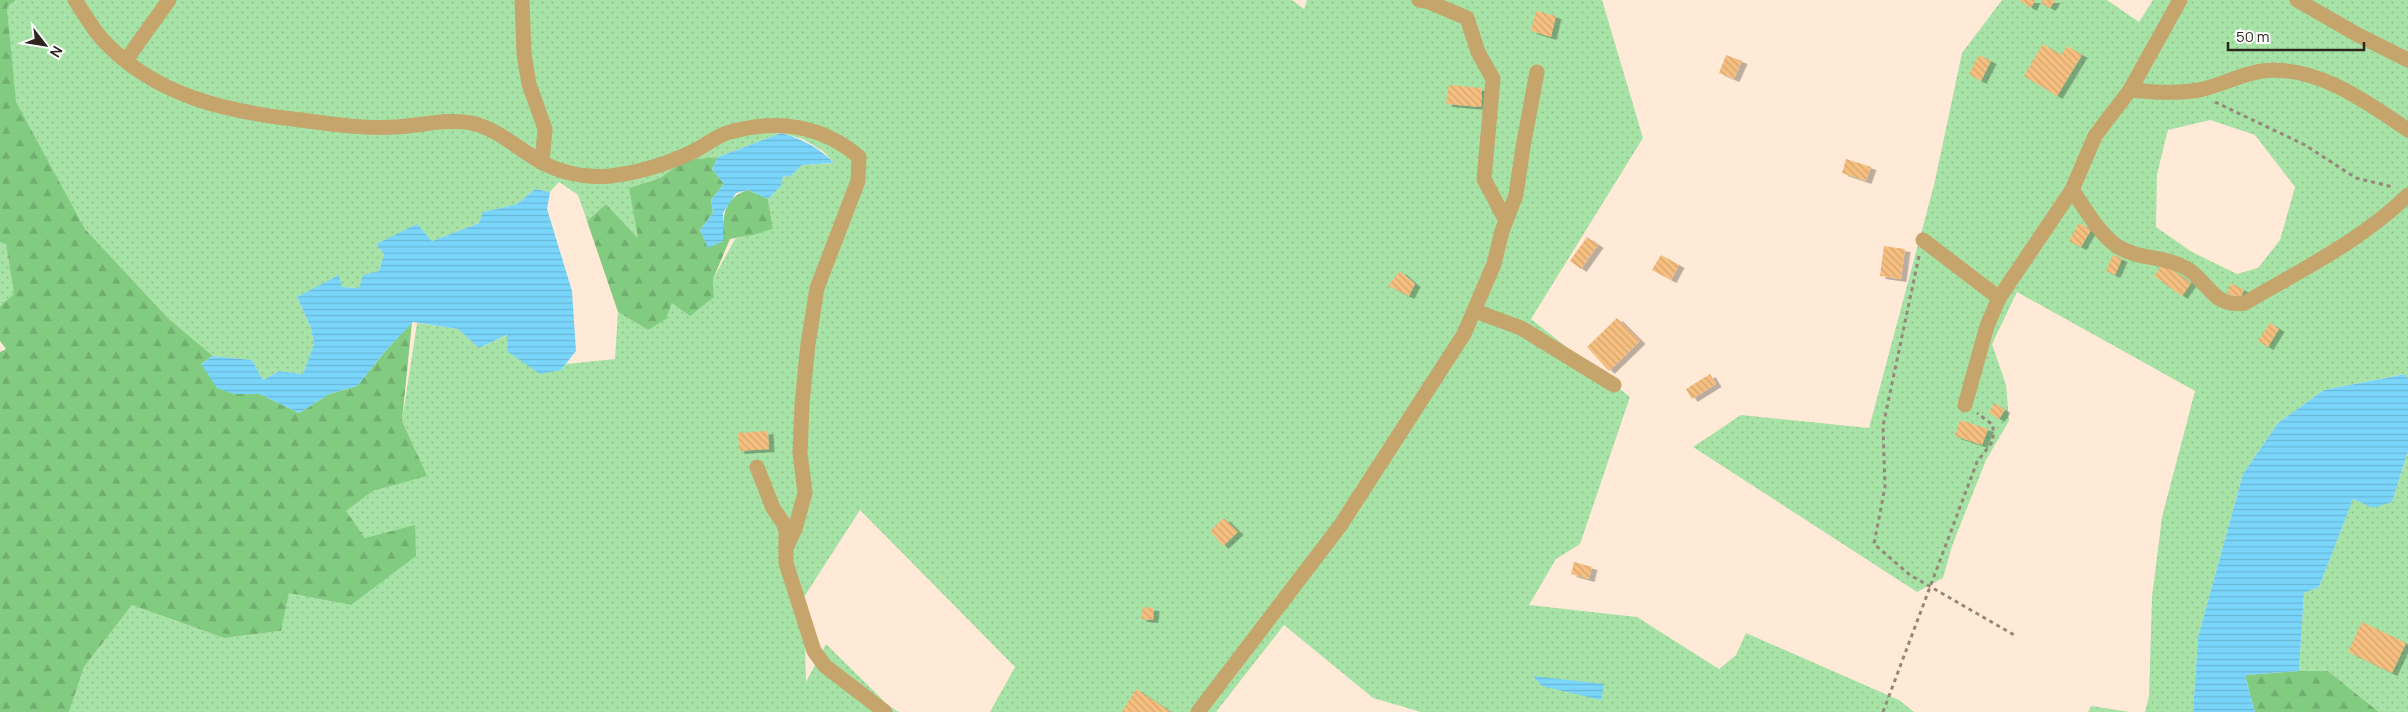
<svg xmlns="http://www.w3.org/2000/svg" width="2408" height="712" viewBox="0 0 2408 712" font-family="Manrope,sans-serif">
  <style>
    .grass { fill: url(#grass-dots); fill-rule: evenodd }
    .forest { fill: url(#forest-firs) }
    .water { fill: url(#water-rules) }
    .building { fill: url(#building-back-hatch); filter: url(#shadow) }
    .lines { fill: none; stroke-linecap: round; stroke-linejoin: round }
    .path { stroke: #95877a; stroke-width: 3; stroke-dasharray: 4 4; stroke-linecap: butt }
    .street { stroke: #c6a56c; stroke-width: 15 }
  </style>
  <defs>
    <pattern id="grass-dots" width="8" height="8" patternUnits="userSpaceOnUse" patternTransform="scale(1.25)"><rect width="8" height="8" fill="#a7e3a6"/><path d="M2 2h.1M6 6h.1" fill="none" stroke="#90c38e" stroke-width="1.8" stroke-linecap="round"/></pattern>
    <pattern id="forest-firs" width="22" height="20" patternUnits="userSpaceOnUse" patternTransform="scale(1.25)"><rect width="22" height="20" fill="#82cc82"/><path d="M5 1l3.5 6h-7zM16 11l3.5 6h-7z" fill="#71af70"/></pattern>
    <pattern id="water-rules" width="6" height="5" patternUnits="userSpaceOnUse" patternTransform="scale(1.25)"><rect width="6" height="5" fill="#7ad5fb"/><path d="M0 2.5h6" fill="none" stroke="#6ab7d7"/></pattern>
    <pattern id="building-back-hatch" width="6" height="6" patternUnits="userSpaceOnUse" patternTransform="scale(1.25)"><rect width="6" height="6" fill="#f6bf80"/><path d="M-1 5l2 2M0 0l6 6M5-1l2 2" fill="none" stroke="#d3a46e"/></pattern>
    <filter id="shadow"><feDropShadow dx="5.5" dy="3" stdDeviation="0" flood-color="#0004"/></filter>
  </defs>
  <rect width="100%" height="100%" fill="#ffead7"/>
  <g class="grass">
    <path d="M16,0H1292L1304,9L1307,0H1602L1643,138L1531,319L1630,397L1580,544L1556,559L1529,605L1637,617L1719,669L1736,655L1746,633L1899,700L1914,712H1421L1373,698L1284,625L1216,712H990L1015,667L860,510L804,597L806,682L826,644L889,706L899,712H69L84,667L132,605L224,638L281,631L289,592L351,605L365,538L345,511L373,491L426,476L402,421L417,323L458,329L479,348L508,335L561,370L566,364L615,359L618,312L648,330L672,303L714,297L713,279L735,239L773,229L768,199L781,186L783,176L790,177L802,165L834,163L823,151L803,139L781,133L718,157L685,160L660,178L629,188L639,239L606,204L587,221L578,195L559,182L550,192L535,189L517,204L484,212L479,223L432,241L417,225L376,244L384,254L379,271L359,288L342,287L339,276L297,297L311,328L314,344L303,374L279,371L263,380L252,360L213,356L168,318L85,229L15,102L7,7Z"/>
    <path d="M2002,0H2107L2139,22L2153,0H2408V380L2404,374L2324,390L2278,423L2243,474L2198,637L2193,712H2145L2149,696L2152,597L2162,517L2195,391L2017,292L1992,344L2006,385L2009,421L1986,460L1952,546L1943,578L1917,592L1693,447L1741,415L1869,428L1934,185L1962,53ZM2210,120L2255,135L2295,187L2280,240L2258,268L2237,274L2192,252L2156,227L2157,174L2168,130Z"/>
    <path d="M0,242L6,243L14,294L0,306Z"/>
    <path d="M2408,451V712H2379L2328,671H2299L2304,593L2319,587L2353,498L2392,502Z"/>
    <path d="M2091,706L2130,712H2088Z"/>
  </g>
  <g class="forest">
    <path d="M0,0H16L7,7L16,102L85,229L168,318L213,356L201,364L234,394H260L299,413L329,394L357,386L387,349L412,322L402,421L427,476L373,491L346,511L365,538L415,525L416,556L351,605L289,593L281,631L224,638L132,605L84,667L69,712H0V352L6,349L0,341V306L14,294L6,244L0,242Z"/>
    <path d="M718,157L712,169L724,184L711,200L713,213L700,230L708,247L723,241C723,218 722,198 748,190L768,199L773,229L753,235L730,239L713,279L714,297L690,316L672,303L666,319L648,330L618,312L587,221L606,204L638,238L629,188L660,178L685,160Z"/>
    <path d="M2299,671H2328L2379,712H2255L2245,675Z"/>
  </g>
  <g class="water">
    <path d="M781,133C802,139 818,147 834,163L802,165L790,177L783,176L781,186L768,199L748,190L736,193L723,213V241L708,248L700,230L713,213L711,200L724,184L712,169L718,157Z"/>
    <path d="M535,189L550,192L547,209L572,291L576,351L561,370L540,374L508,352L507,335L479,348L458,329L413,322L387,349L357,386L329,394L299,413L260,394H234L217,388L201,364L213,356L252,360L263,380L279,371L303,374L314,344L311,328L297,297L339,275L342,287L359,288L363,275L379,271L384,254L376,244L417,224L432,241L479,223L483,212L517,204Z"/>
    <path d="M2405,374L2408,380V451L2392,502L2373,508L2353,499L2319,587L2304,593L2299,671L2245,675L2255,712H2193L2198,637L2243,474L2278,423L2324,390Z"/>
    <path d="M1533,676L1604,684L1601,700L1542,686Z"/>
  </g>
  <g class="building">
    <path d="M2019,0H2035L2031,8Z"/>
    <path d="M2043,0H2055L2050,8L2041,3Z"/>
    <path d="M1536,11L1556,16L1551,37L1531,31Z"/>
    <path d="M2043,44L2061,55L2067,46L2082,55L2057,96L2024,76Z"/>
    <path d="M1726,55L1742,61L1734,79L1719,73Z"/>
    <path d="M1979,55L1991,61L1981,81L1969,74Z"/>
    <path d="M1449,85L1482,88L1481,107L1446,104Z"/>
    <path d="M1846,159L1871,167L1866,181L1842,173Z"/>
    <path d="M2079,223L2091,230L2081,247L2069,241Z"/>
    <path d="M1587,237L1598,245L1581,269L1570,261Z"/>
    <path d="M1884,246L1905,249L1901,279L1880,276Z"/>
    <path d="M1661,255L1679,265L1671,280L1652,270Z"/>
    <path d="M2113,255L2122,259L2115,275L2106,271Z"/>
    <path d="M2163,264L2191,283L2182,296L2154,276Z"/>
    <path d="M1400,271L1415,284L1409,296L1388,286Z"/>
    <path d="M2231,283L2244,290L2240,299L2227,293Z"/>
    <path d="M1617,318L1640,341L1609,371L1587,347Z"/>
    <path d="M2270,323L2279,329L2268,347L2258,341Z"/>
    <path d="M1710,374L1716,384L1692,399L1686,389Z"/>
    <path d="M1994,403L2005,410L1999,419L1989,413Z"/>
    <path d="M1960,420L1988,429L1982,445L1955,436Z"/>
    <path d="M768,431L769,449L739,451L738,433Z"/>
    <path d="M1224,518L1238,532L1223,546L1210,531Z"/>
    <path d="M1574,562L1592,567L1589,579L1571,574Z"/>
    <path d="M1143,607L1154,608L1153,620L1141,619Z"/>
    <path d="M2362,622L2406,643L2392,673L2348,652Z"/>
    <path d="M1136,689L1171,712H1122Z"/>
  </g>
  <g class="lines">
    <g class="path">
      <path d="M2215,102L2305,145L2356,178L2393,187"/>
      <path d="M1919,256L1883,426L1885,487L1874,544L1910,575L2016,636"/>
      <path d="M1883,712L1977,462L1993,441V425L1977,413"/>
    </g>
    <g class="street">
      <path d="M75,0C84,13 92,28 102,39C154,96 227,112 301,120C331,124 364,129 395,127C421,126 446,118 472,123C500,130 519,150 543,163C564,174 586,178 610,176C638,173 671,163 696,150C707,144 718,135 730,132C777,119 822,125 859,157L858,181L817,288L808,344L802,404L800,453L805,493L795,529L786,548"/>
      <path d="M522,0L524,54L529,84L545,129L542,163"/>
      <path d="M1419,0L1429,2L1467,18L1478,52L1493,79L1484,179L1506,221"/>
      <path d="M2297,0L2358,35L2408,60"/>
      <path d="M126,60L169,0"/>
      <path d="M2130,90C2154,92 2176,94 2199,90C2220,86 2241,74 2262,71C2315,64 2367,102 2408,130"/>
      <path d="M2072,190C2085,208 2098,233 2117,246C2138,260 2163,255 2186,268C2209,281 2212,308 2245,303C2301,270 2361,241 2408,195"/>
      <path d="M1923,240L1999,298L2072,190L2095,136L2130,90L2180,0"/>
      <path d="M1475,311L1521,328L1614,385"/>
      <path d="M1965,405L1987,326L1999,298"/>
      <path d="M757,467L773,508L784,524L786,532V563L814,651L825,666L885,712"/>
      <path d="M1198,712L1340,526L1464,334L1494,264L1502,231L1516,195L1523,147L1537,72"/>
    </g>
  </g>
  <g transform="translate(45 45) rotate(121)" stroke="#ffffff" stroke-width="4" paint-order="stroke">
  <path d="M0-4L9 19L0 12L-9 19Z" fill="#2d261f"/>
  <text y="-8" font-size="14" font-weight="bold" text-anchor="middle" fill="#2d261f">N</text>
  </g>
  <path d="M2228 42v8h136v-8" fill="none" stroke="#2d261f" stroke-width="2.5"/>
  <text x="2236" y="42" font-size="15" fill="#2d261f" stroke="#ffffff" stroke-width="4" paint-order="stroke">50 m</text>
</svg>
